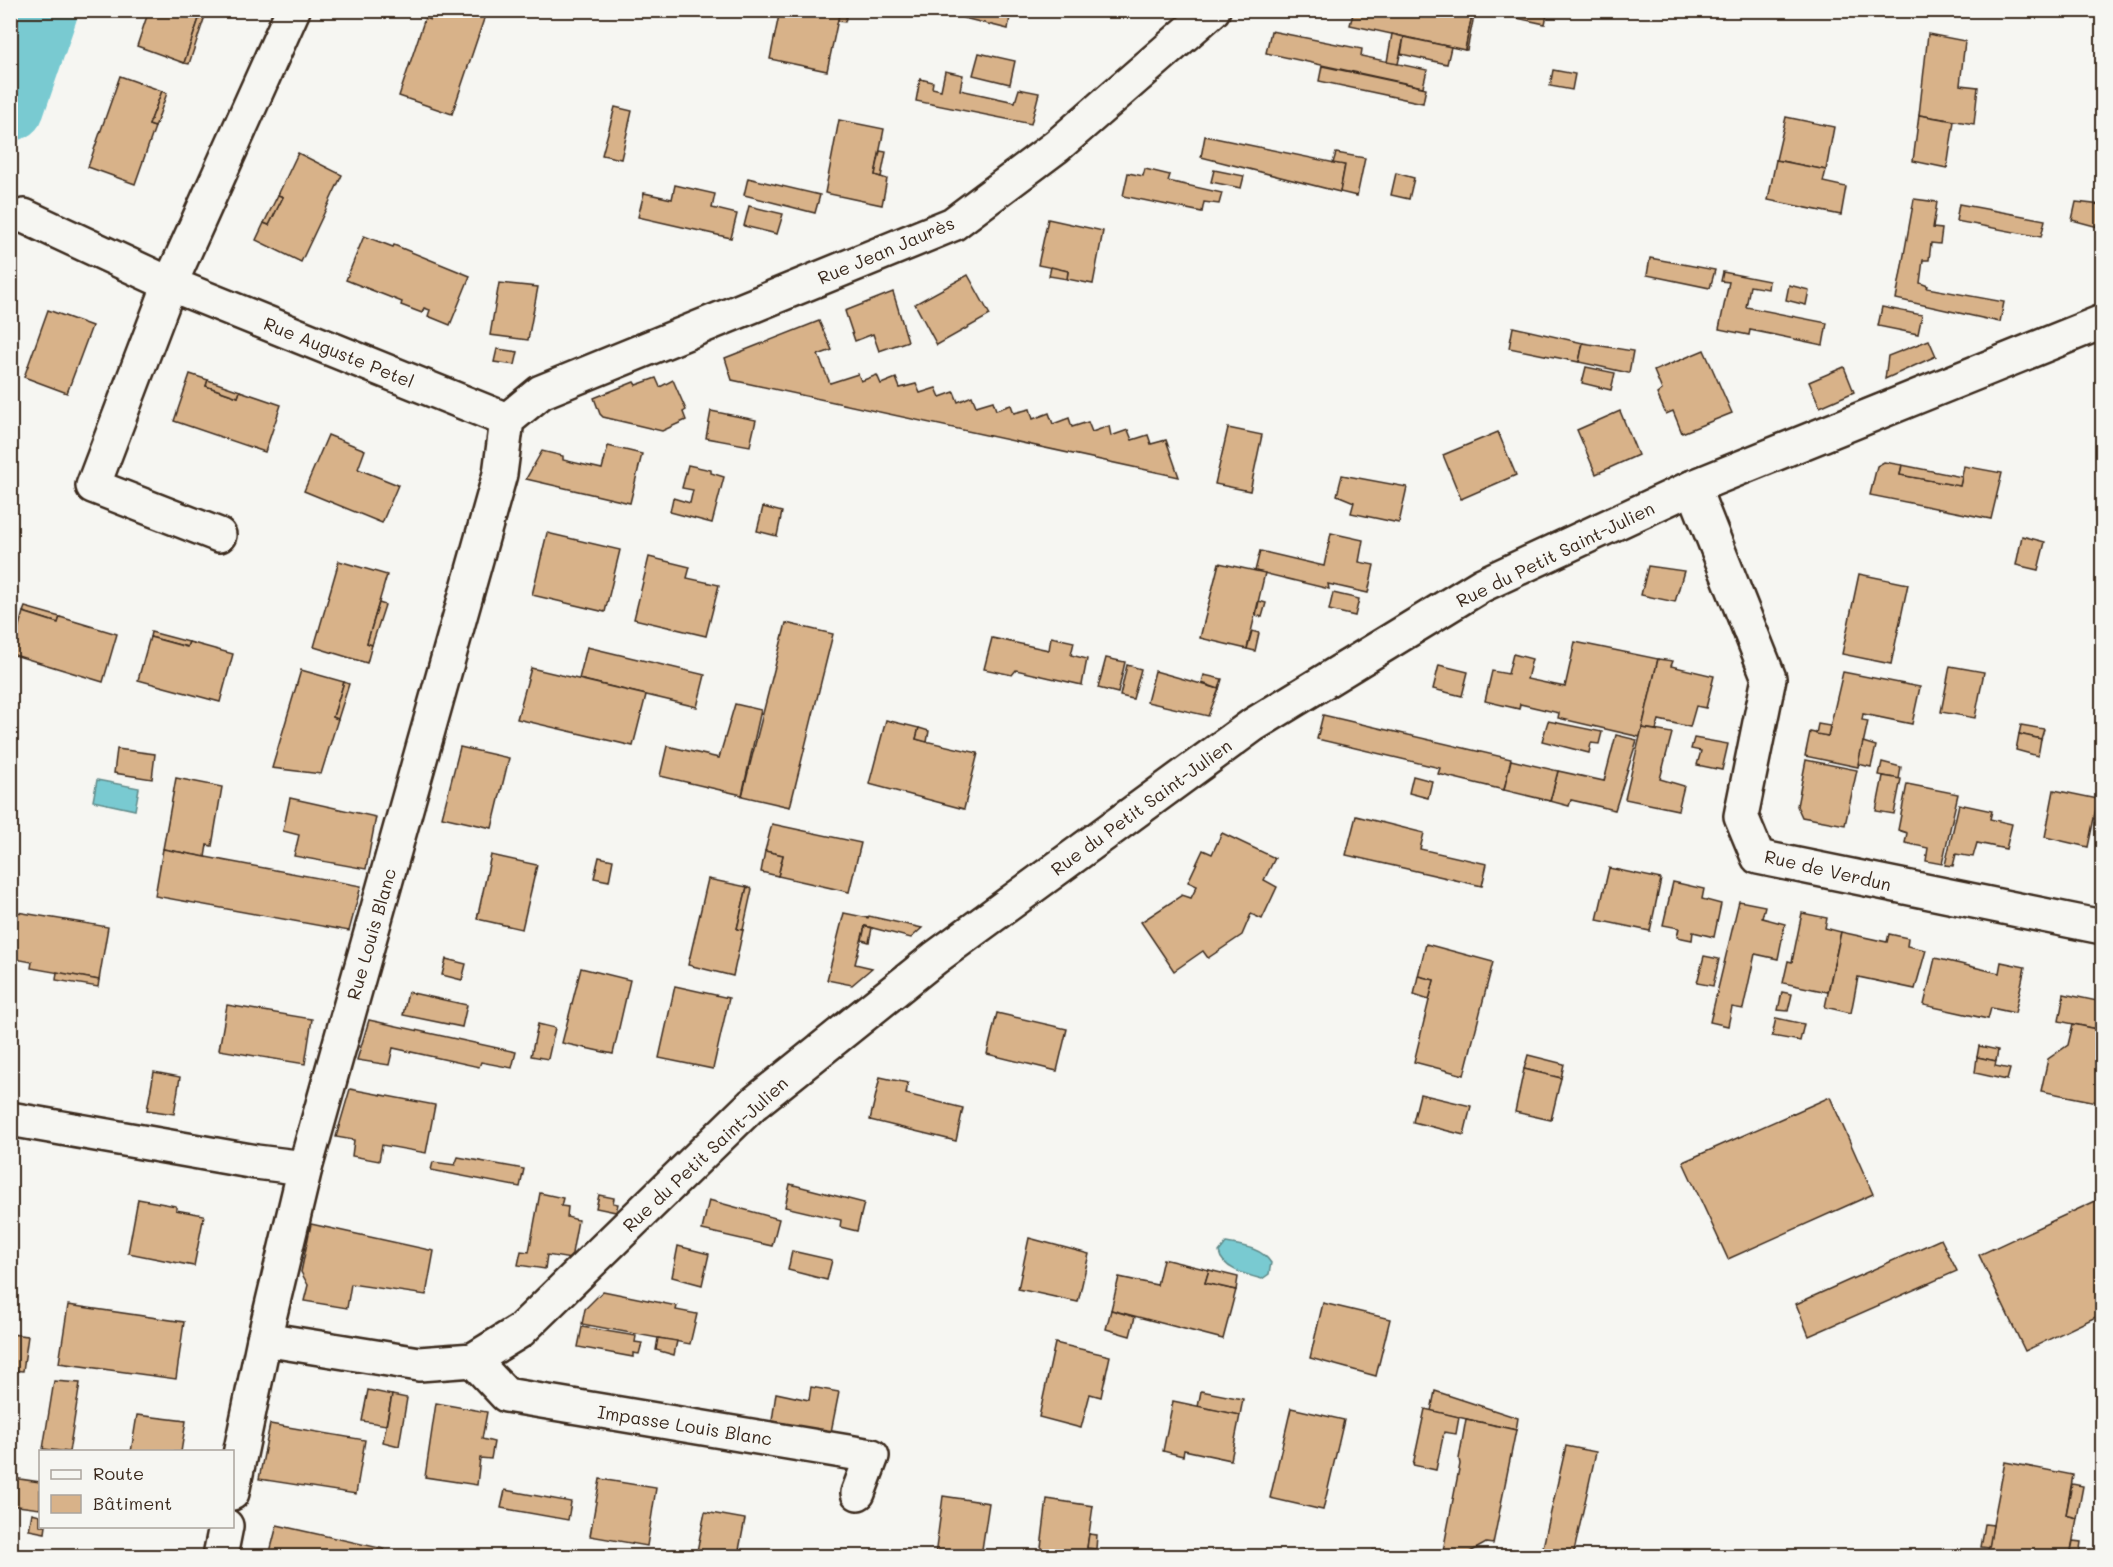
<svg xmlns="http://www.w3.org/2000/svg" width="2113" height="1567" viewBox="0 0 2113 1567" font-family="Mali,sans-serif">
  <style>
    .water { fill: #79cad1; stroke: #608a89; stroke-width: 1.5 }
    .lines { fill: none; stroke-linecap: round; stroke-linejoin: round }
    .river { stroke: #79cad1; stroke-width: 70 }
    .building { fill: #d8b289; stroke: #3b2a1e; stroke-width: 1.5 }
    .minor-casing { stroke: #3b2a1e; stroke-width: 38 }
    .minor { stroke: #f6f6f2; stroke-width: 33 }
    .labels { text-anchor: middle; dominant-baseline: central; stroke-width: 5; stroke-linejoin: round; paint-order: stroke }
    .street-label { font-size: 18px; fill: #3b2a1e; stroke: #f6f6f2 }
  </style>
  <rect width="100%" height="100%" fill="#f6f6f2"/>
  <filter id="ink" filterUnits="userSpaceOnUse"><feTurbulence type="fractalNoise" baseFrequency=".0167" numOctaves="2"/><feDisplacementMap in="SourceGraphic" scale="12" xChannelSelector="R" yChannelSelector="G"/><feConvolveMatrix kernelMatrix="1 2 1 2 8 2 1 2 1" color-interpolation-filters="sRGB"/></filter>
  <g filter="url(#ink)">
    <g class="water">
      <path d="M97,780L139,788L135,810L93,801Z"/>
      <path d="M1226,1243C1243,1246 1262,1248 1271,1263L1269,1274L1262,1279C1247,1275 1222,1269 1219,1252Z"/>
    </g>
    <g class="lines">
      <path class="river" d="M10,106L43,10"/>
    </g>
    <g class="building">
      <path d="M149,10H202L184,63L137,46Z"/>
      <path d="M202,10H207L189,64L184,63Z"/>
      <path d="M412,10H433L430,20L414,14Z"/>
      <path d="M433,10H487L452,114L399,96L425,18L430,20Z"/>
      <path d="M780,10H840L827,71L770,59Z"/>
      <path d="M840,10H848L845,22L838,21Z"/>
      <path d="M932,10H1011L1008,29Z"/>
      <path d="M1354,10H1419L1442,15L1443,10H1448L1472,15L1465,50L1350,25Z"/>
      <path d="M1419,10H1443L1442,15Z"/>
      <path d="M1480,10H1548L1545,24Z"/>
      <path d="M1472,15L1474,16L1467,50H1465Z"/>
      <path d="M1271,31L1362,49L1361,56L1427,70L1423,87L1266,53Z"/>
      <path d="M1392,34L1404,37L1398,64L1387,62Z"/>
      <path d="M1928,34L1965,41L1960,85L1978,87L1974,124L1919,115Z"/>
      <path d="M1404,37L1451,47L1447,64L1401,54Z"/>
      <path d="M979,53L1015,61L1010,84L973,75Z"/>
      <path d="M1322,66L1426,88L1423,103L1319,81Z"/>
      <path d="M1553,70L1575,74L1572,90L1550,86Z"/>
      <path d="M945,71L963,75L960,90L1015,102L1019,89L1039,93L1031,124L916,101L920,79L933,82L932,88L941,90Z"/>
      <path d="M120,76L162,91L149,125L155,127L135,184L88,167Z"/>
      <path d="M162,91L167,93L155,127L149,125Z"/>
      <path d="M615,107L632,111L621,159L602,155Z"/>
      <path d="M1919,115L1954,121L1947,168L1913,161Z"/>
      <path d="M1786,117L1834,127L1826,170L1776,160Z"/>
      <path d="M839,120L884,129L875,175L887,179L882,205L825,193Z"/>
      <path d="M1205,136L1345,165L1340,192L1201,157Z"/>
      <path d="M880,151L886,152L881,177L875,175Z"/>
      <path d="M298,153L342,175L301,262L256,240L264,223L269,225L283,197L278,195Z"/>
      <path d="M1336,153L1365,158L1357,196L1340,192L1345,165L1333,163Z"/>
      <path d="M1776,160L1826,170L1823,182L1846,187L1841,215L1768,200Z"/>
      <path d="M1145,169L1170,175L1168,181L1222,193L1219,204L1204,202L1202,212L1123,196L1128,173L1143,176Z"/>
      <path d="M1214,170L1244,176L1241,188L1211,182Z"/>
      <path d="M1396,173L1414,178L1409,199L1391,195Z"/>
      <path d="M748,178L820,195L815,213L744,195Z"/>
      <path d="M675,185L715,194L712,208L737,214L731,238L638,217L644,193L672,199Z"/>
      <path d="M278,195L283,197L269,225L264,223Z"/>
      <path d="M1914,199L1937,202L1933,228L1942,229L1940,244L1931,243L1929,260H1923L1920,283L1928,286L1927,288L2004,302L2000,322L1896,299Z"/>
      <path d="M2076,202L2102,205V228L2072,220Z"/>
      <path d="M1959,204L2045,220L2041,237L1956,221Z"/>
      <path d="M749,206L783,214L777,234L744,226Z"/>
      <path d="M1048,219L1103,231L1093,284L1067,279L1068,271L1038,265Z"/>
      <path d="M364,236L393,247L394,245L470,276L450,325L428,316L430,310L424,308L422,313L401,305L402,302L346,280Z"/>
      <path d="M1650,258L1715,270L1710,288L1647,275Z"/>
      <path d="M1051,267L1068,271L1067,279L1049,276Z"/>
      <path d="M1723,272L1769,281L1768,289L1750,286L1746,307L1827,323L1823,345L1750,330L1749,335L1719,329L1729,282L1721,281Z"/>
      <path d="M968,275L990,315L937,345L915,304Z"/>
      <path d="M499,283L538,287L528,340L490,335Z"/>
      <path d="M1789,285L1809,290L1806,305L1786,300Z"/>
      <path d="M893,292L908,341L879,351L873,334L855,341L845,311Z"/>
      <path d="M1882,307L1922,315L1918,334L1878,326Z"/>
      <path d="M48,310L92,326L67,393L24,377Z"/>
      <path d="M819,321L832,350L818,355L830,383L858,374L861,381L877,375L881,384L896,378L900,388L916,384L920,393L936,388L940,397L954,392L958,402L972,396L976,406L993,401L996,410L1011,405L1014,413L1030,409L1033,419L1049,413L1053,424L1069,418L1072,427L1088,422L1092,432L1109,426L1111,436L1128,430L1132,440L1148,435L1151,444L1166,440L1179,477L732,380L725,358Z"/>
      <path d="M1513,327L1583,343L1579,362L1509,348Z"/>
      <path d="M1929,340L1936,356L1885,379L1888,356Z"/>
      <path d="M1583,343L1633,351L1629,373L1579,362Z"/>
      <path d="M497,349L518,352L515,365L494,362Z"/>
      <path d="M1704,350L1732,413L1682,433L1673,411L1666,414L1657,394L1662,390L1654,371Z"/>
      <path d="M1586,367L1615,373L1611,390L1582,383Z"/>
      <path d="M1844,367L1854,392L1820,407L1809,382Z"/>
      <path d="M190,374L208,380L206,386L238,397L240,391L281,405L265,452L174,421Z"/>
      <path d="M656,378L660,387L673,380L686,410L683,412L686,420L662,431L603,417L600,414L594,398L634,382L636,385Z"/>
      <path d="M208,380L240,391L238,397L206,386Z"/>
      <path d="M711,411L756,420L750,446L706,438Z"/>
      <path d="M1620,411L1638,455L1596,474L1577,430Z"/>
      <path d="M1228,428L1262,435L1250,491L1215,484Z"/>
      <path d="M1498,432L1516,475L1461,499L1443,455Z"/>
      <path d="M328,435L365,450L358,469L398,485L382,523L304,491Z"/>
      <path d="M608,446L642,454L630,503L526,479L542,451L563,456V460L602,469Z"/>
      <path d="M1884,462L1902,465L1900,475L1960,486L1964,466L2002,473L1991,519L1870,495L1877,466Z"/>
      <path d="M688,465L711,470V473L724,477L712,523L670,512L673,498L690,503L693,490L682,488Z"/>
      <path d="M1902,465L1962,477L1960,486L1900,475Z"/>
      <path d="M1342,475L1407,487L1399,523L1351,513L1354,502L1337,495Z"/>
      <path d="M763,507L782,512L777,536L757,531Z"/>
      <path d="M547,533L620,550L605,612L532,595Z"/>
      <path d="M1331,533L1363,540L1359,562L1374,565L1368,593L1328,584L1329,589L1255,571L1260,551L1324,566Z"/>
      <path d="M2022,536L2045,542L2038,570L2016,565Z"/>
      <path d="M649,557L690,567L687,578L719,585L706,636L634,619Z"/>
      <path d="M339,561L387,575L367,643L372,645L367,663L314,647Z"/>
      <path d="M1219,563L1265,573L1247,649L1200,638Z"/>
      <path d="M1648,566L1684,571L1675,602L1641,595Z"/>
      <path d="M1859,574L1908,584L1891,664L1842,654Z"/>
      <path d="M1333,593L1359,599L1355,616L1329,610Z"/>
      <path d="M1259,601L1266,603L1262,617L1256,615Z"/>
      <path d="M379,603L385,605L372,645L367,643Z"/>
      <path d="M25,607L60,617L58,623L23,612Z"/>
      <path d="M23,612L58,623L60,617L117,634L103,682L11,654Z"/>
      <path d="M786,623L833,634L790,807L742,796Z"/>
      <path d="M1252,631L1259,633L1255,651L1247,649Z"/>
      <path d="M151,632L189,642L187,647L150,637Z"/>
      <path d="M150,637L187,647L189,642L233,654L220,702L138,680Z"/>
      <path d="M1051,637L1074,642L1071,655L1087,659L1082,685L1016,670L1012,675L984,669L992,638L1049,650Z"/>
      <path d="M1575,642L1658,659L1640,737L1558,718L1559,713L1520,704L1519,709L1485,701L1492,671L1508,674L1513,654L1532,659L1527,679L1565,687Z"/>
      <path d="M587,647L705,675L697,707L579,679Z"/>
      <path d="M1106,658L1125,662L1118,693L1098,688Z"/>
      <path d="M1658,659L1673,661L1671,666L1714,676L1706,708L1696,706L1690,727L1659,720L1656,730L1642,728Z"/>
      <path d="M1127,665L1141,669L1133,699L1120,696Z"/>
      <path d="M1439,665L1468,672L1462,696L1433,689Z"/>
      <path d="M1950,666L1984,672L1975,718L1941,712Z"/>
      <path d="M531,668L646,695L633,746L517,719Z"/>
      <path d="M301,670L344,682L333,717L338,719L321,774L272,768Z"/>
      <path d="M1155,671L1219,689L1208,716L1147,702Z"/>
      <path d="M1843,672L1920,687L1912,724L1863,714L1862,720L1868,721L1858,767L1805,756L1810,732L1828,736Z"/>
      <path d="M1204,675L1222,679L1219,689L1202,683Z"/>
      <path d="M344,682L349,684L338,719L333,717Z"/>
      <path d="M735,704L761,710L742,795L660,776L667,746L719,758Z"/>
      <path d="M1323,715L1511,759L1504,790L1438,774L1440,768L1317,739Z"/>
      <path d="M886,720L919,728L916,739L978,753L964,809L869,784Z"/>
      <path d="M1548,721L1602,732L1599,744L1591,743L1589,753L1542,741Z"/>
      <path d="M1818,724L1830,726L1828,736L1816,734Z"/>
      <path d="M2021,725L2044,729L2041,739L2019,734Z"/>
      <path d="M919,728L929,731L927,742L916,739Z"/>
      <path d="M1642,728L1672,733L1660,779L1684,786L1678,810L1625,799Z"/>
      <path d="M2019,734L2041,739L2038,756L2016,750Z"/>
      <path d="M1616,735L1637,740L1615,810L1571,800L1569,806L1550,801L1558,771L1604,781Z"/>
      <path d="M1694,738L1728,744L1722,770L1697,765L1701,751L1691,749Z"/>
      <path d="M1863,742L1876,746L1871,767L1858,764Z"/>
      <path d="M460,747L509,758L492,828L442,817Z"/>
      <path d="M117,749L155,754L152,779L114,773Z"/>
      <path d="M1511,760L1558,771L1550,801L1504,790Z"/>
      <path d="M1806,760L1857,770L1845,825L1802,817L1797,806Z"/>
      <path d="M1882,762L1901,767L1899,779L1879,775Z"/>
      <path d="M1413,776L1432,781L1428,798L1409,793Z"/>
      <path d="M1883,776L1901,779L1894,814L1876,811Z"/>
      <path d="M176,778L222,787L212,846L207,845L205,857L163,849Z"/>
      <path d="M1907,784L1958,794L1942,864L1926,861L1928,848L1905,843L1907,833L1898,830Z"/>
      <path d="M2054,790L2098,799L2088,847L2045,837Z"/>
      <path d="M290,798L376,817L366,869L294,856L299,835L283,831Z"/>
      <path d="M1959,804L1992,811L1990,819L2012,824L2006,849L1977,843L1973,857L1956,854L1953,866L1945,865Z"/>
      <path d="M1356,816L1424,833L1420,849L1487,864L1482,886L1346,855Z"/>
      <path d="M772,824L861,843L849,892L778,876L783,855L765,851Z"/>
      <path d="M1222,833L1275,858L1264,880L1277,887L1262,919L1251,914L1242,935L1208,958L1203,951L1174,971L1141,922L1182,895L1191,898L1197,886L1188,882L1203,850L1212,854Z"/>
      <path d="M163,849L361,886L349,931L155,896Z"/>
      <path d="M765,851L783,855L778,876L761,872Z"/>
      <path d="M491,855L537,865L522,929L477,919Z"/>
      <path d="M599,857L613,860L609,881L594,878Z"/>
      <path d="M1609,868L1661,879L1650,931L1597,920Z"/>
      <path d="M708,879L747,887L737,929L743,930L733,976L688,965Z"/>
      <path d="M1673,882L1704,889L1702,899L1721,904L1714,937L1693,932L1692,940L1677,937L1679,928L1663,925Z"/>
      <path d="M747,887L752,889L743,930L737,929Z"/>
      <path d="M1739,901L1765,906L1762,918L1785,924L1778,959L1755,954L1743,1009L1732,1007L1728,1026L1710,1022Z"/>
      <path d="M17,912L108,927L99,980L31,968L32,962L10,958Z"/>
      <path d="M844,913L868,918L869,916L922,928L911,938L865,926L855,964L872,968L852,985L827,980Z"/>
      <path d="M1802,913L1827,918L1825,928L1841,932L1828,992L1783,983L1788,961L1792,962Z"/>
      <path d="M865,926L872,928L869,942L862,940Z"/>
      <path d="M1841,932L1887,942L1889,934L1908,938L1907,946L1926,950L1915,989L1858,977L1851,1013L1825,1007Z"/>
      <path d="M1426,944L1493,962L1464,1075L1414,1062L1434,980L1418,976Z"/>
      <path d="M1704,956L1719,959L1713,986L1697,983Z"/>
      <path d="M1935,958L1999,973L2001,962L2025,967L2015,1013L1991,1008L1988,1019L1924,1005Z"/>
      <path d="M446,959L466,964L462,980L442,975Z"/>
      <path d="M581,968L630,980L613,1054L562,1043Z"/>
      <path d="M57,972L99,980L98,987L56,980Z"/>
      <path d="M1418,976L1434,980L1429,1000L1414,995Z"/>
      <path d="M675,986L729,998L713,1069L659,1058Z"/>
      <path d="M408,992L467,1005L462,1027L403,1015Z"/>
      <path d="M1782,992L1792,994L1788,1011L1778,1010Z"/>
      <path d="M2064,994L2102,1002V1030L2059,1021Z"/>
      <path d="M227,1005L312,1019L305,1064L219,1050Z"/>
      <path d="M997,1013L1067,1029L1057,1071L987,1054Z"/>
      <path d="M1776,1018L1804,1024L1800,1041L1772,1036Z"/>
      <path d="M369,1020L516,1052L512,1068L481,1062L479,1067L393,1048L389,1065L357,1060Z"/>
      <path d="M538,1024L555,1028L548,1059L531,1056Z"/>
      <path d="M2073,1024L2102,1030V1103L2041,1091L2048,1059L2068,1045Z"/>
      <path d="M1979,1046L1998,1050L1996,1061L1977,1057Z"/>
      <path d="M1528,1055L1564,1064L1561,1078L1524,1069Z"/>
      <path d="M1977,1057L1996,1061L1995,1066L2010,1069L2007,1080L1975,1073Z"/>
      <path d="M1524,1069L1561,1078L1551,1120L1515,1112Z"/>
      <path d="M154,1072L180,1077L174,1114L147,1110Z"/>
      <path d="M880,1077L908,1083L906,1094L963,1108L956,1141L870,1120Z"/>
      <path d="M350,1089L435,1105L426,1153L382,1145L379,1161L352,1156L354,1140L336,1137Z"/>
      <path d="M1420,1094L1471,1106L1464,1135L1413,1122Z"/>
      <path d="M1830,1097L1873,1194L1728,1259L1683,1162Z"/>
      <path d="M458,1157L524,1169L520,1187L431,1170L433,1162L455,1165Z"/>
      <path d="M790,1184L864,1203L857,1231L840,1227L841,1220L785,1207Z"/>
      <path d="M540,1193L563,1198L561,1206L568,1207L567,1217L578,1220L571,1259L547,1255L545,1269L518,1265L521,1251L529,1252Z"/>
      <path d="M599,1195L614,1198L613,1203L618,1204L616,1212L596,1208Z"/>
      <path d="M2102,1198V1314L2025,1351L1979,1255Z"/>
      <path d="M138,1199L176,1206V1210L204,1215L194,1266L128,1253Z"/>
      <path d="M709,1200L779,1219L772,1246L702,1230Z"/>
      <path d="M311,1224L434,1251L426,1295L351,1284L347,1308L304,1301L308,1285L301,1272Z"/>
      <path d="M1029,1238L1089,1254L1078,1302L1018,1289Z"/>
      <path d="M1941,1239L1957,1271L1809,1336L1796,1304Z"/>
      <path d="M678,1246L709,1254L702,1285L672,1277Z"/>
      <path d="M792,1251L832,1260L827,1280L788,1270Z"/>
      <path d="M1163,1259L1209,1270L1205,1283L1236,1290L1223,1339L1111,1310L1119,1277L1157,1285Z"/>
      <path d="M1209,1270L1238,1277L1236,1290L1205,1283Z"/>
      <path d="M603,1291L677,1306L676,1310L697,1314L690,1344L582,1324L585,1309Z"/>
      <path d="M1323,1303L1390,1319L1376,1376L1310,1358Z"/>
      <path d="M68,1305L184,1322L176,1379L59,1363Z"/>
      <path d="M1111,1310L1135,1317L1130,1336L1106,1329Z"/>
      <path d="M582,1327L636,1336L635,1342L642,1343L639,1354L633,1353V1357L578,1347Z"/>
      <path d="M10,1334L28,1336L23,1371L10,1370Z"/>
      <path d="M658,1338L677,1341L674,1355L656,1350Z"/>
      <path d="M1055,1343L1110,1356L1101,1397L1090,1394L1081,1428L1039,1417Z"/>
      <path d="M54,1381L80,1383L69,1452L43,1449Z"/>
      <path d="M811,1387L839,1392L831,1432L772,1421L776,1393L809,1400Z"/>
      <path d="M368,1390L392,1395L386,1425L362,1421Z"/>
      <path d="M1201,1391L1243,1399L1240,1415L1198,1407Z"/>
      <path d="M1435,1391L1518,1418L1516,1430L1431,1411Z"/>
      <path d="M392,1395L407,1398L399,1446L383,1442Z"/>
      <path d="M1173,1401L1240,1415L1231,1460L1184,1450L1183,1456L1163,1451Z"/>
      <path d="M436,1403L487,1412L482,1439L494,1442L491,1459L480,1458L477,1485L425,1477Z"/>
      <path d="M1291,1408L1344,1420L1323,1510L1270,1498Z"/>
      <path d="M1425,1409L1459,1417L1456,1434L1444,1432L1436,1470L1413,1465Z"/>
      <path d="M137,1415L186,1421L181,1452H131Z"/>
      <path d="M1466,1419L1516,1430L1493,1544L1486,1543L1463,1556H1442L1460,1464L1459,1459Z"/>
      <path d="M270,1424L365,1440L356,1494L259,1479Z"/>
      <path d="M1566,1446L1596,1452L1573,1556H1541Z"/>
      <path d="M2005,1462L2073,1475L2066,1515L2077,1518L2070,1556H1987Z"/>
      <path d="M10,1470L14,1471L13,1478L40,1482V1509L10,1505Z"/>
      <path d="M600,1479L656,1488L647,1546L590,1536Z"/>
      <path d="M2072,1484L2083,1486L2077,1518L2066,1515Z"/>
      <path d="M505,1490L571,1502L568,1520L501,1508Z"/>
      <path d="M943,1496L989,1503L981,1556H935Z"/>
      <path d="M1047,1499L1093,1506L1087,1548L1096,1549L1094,1556H1040Z"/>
      <path d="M705,1512L745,1519L739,1550L757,1553L756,1556H696Z"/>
      <path d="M32,1513L40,1515V1526H46L45,1533L29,1530Z"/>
      <path d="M1985,1524L1993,1525L1989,1548L1981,1547Z"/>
      <path d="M277,1525L384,1549V1554L398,1556H269Z"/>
      <path d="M1089,1534L1097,1535L1096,1549L1087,1548Z"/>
      <path d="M2073,1541L2081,1542L2079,1556H2070Z"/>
      <path d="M1303,1550L1320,1553L1319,1556H1302Z"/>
      <path d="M1373,1550L1391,1553L1390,1556H1372Z"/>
    </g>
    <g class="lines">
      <defs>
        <g id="minor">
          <path d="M24,216L170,284L507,420"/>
          <path d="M1693,487L1769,678L1741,816L1758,857L2102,927"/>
          <path d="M219,535L93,486L170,284L293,10"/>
          <path d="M10,1119L256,1162L305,1168"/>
          <path d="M264,1339L419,1364L473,1360L520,1331L752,1105L935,958L1253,725L1482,585L1693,487L2102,322"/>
          <path d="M473,1360L506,1395L872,1456L858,1493"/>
          <path d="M232,1493L264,1339L305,1168L500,474L507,420L541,392L953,224L1057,146L1213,10"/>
          <path d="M220,1556L226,1526"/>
        </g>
      </defs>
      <use href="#minor" class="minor-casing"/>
      <use href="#minor" class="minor"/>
    </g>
  </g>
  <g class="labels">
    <g class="street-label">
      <text transform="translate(886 250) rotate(-23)">Rue Jean Jaurès</text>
      <text transform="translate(339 352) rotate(22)">Rue Auguste Petel</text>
      <text transform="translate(1555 554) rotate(-26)">Rue du Petit Saint-Julien</text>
      <text transform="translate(1141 807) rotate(-36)">Rue du Petit Saint-Julien</text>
      <text transform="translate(1828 870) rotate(13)">Rue de Verdun</text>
      <text transform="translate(371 934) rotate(-74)">Rue Louis Blanc</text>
      <text transform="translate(705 1154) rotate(-43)">Rue du Petit Saint-Julien</text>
      <text transform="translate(685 1425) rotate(9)">Impasse Louis Blanc</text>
    </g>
  </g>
  <rect width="2113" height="1567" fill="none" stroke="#f6f6f2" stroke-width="36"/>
  <rect x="18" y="18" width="2077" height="1531" fill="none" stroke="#3b2a1e" stroke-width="2" filter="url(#ink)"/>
  <rect x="39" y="1450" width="195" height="78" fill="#f6f6f2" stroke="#aba49d" stroke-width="1.5"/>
  <rect x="51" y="1470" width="30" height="9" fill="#f6f6f2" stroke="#aba49d" stroke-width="1.5"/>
  <text x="93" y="1480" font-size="18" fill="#3b2a1e">Route</text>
  <rect x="51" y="1495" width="30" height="18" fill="#d8b289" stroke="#aba49d" stroke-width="1.5"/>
  <text x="93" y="1510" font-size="18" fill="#3b2a1e">Bâtiment</text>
</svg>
